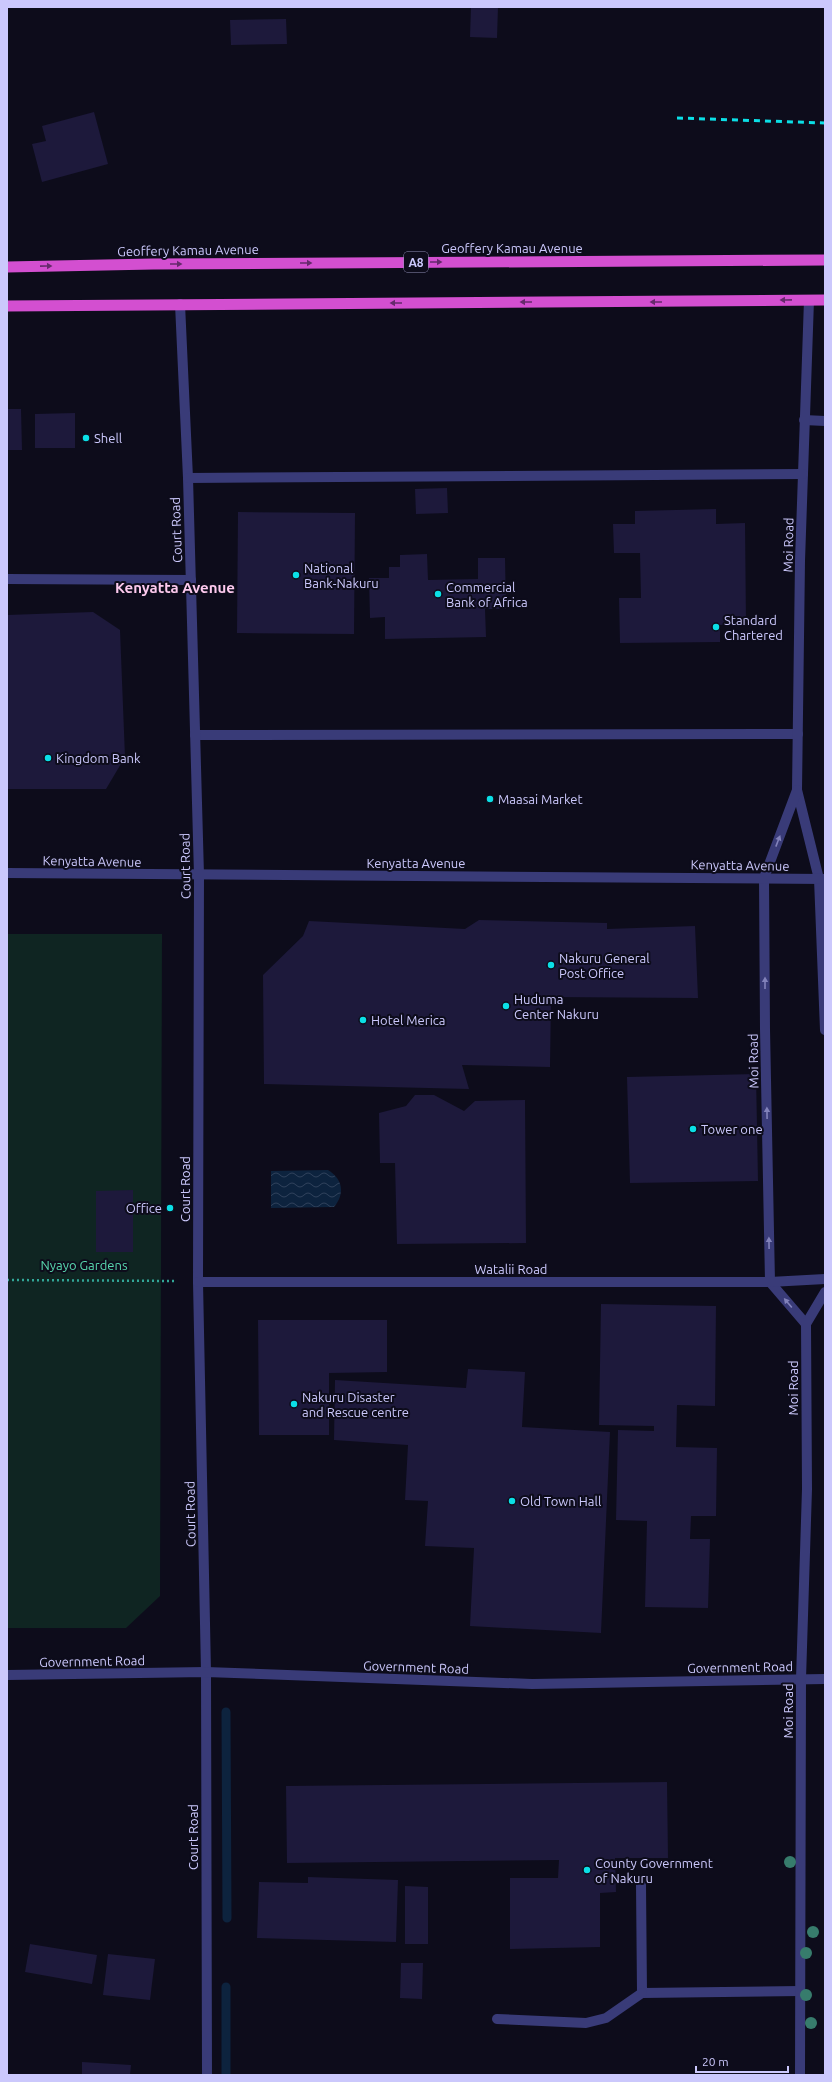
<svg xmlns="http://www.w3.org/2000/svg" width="832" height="2082" viewBox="0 0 832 2082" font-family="Ubuntu,sans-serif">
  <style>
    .park { fill: #0f2522 }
    .water { fill: url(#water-waves) }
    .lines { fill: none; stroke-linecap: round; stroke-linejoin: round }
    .stream { stroke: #0d233e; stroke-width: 9 }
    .building { fill: #1d193b }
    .path { stroke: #32a798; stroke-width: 2.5; stroke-dasharray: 2 3; stroke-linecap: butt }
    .service { stroke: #393b78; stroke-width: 10 }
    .minor { stroke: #393b78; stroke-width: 10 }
    .tertiary { stroke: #393b78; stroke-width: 10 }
    .trunk { stroke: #d34fd0; stroke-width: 11 }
    .rail { stroke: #0bdfe6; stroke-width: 3; stroke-dasharray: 6 5; stroke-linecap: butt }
    .tree { fill: #377c6c }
    .oneway { fill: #662a6c }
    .oneway2 { fill: #8282ba }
    .poi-dot { fill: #0bdfe6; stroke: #0d0c1b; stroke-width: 1.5 }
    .labels { text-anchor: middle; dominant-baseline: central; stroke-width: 4; stroke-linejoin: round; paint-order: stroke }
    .shield { fill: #0d0c1b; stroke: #9290b8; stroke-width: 1 }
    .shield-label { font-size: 12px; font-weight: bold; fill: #cbc8fc }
    .street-label { font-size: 13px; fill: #cbc8fc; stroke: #0d0c1b }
    .poi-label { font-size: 13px; fill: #cbc8fc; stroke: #0d0c1b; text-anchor: start }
    .park-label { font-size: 13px; fill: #59d8af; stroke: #0d0c1b }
    .quarter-label { font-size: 15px; font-weight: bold; fill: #fdcaee; stroke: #0d0c1b }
  </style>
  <defs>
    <pattern id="water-waves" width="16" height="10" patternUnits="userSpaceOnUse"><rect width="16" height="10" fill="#0d233e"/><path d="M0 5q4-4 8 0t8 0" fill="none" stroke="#2f415b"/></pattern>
  </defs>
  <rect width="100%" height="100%" fill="#0d0c1b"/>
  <path class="park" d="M7,934H162L160,1596L126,1628H7Z"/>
  <path class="water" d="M328,1170C343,1179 345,1194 334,1207L271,1208V1171Z"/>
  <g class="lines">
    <g class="stream">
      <path d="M226,1712L227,1918"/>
      <path d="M226,1987V2075"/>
    </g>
  </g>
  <g class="building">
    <path d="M471,7H498L497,38L470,37Z"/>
    <path d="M286,19L287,44L231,45L230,20Z"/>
    <path d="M94,112L108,164L42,182L32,144L46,141L42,126Z"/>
    <path d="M7,409H21L22,450H7Z"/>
    <path d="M75,413V448H35V414Z"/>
    <path d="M447,488L448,513L416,514L415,489Z"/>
    <path d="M716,509V524L745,523L746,624L720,625V642L620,643L619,598H641L640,553H614L613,524H635V511Z"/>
    <path d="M238,512L355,513L354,634L237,633Z"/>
    <path d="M427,554L428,580L478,579V558H505L506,609H485L486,637L385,639V617L370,618L369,578H389V567H400V555Z"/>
    <path d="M93,612L120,630L125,757L106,789H7V615Z"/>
    <path d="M479,920L607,923V929L695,926L698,998L551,997L550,1067L462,1065L469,1089L264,1084L263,975L303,936L309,921L465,929Z"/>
    <path d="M756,1074L758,1181L630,1183L627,1077Z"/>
    <path d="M415,1095H434L464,1111L475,1101L525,1100L526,1243L397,1244L395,1163H380L379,1113L406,1106Z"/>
    <path d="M133,1190V1252H96V1191Z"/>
    <path d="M601,1304L716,1306L715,1406L677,1405L676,1447L717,1448L716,1516H691L690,1539H710L708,1608L645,1607L647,1521L616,1520L618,1430L654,1431V1426L599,1425Z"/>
    <path d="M258,1320H387V1372L329,1373V1435H259Z"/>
    <path d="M468,1369L525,1372L522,1427L610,1432L601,1633L470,1626L474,1548L425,1546L428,1501L405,1500L408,1445L334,1440L335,1380L466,1388Z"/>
    <path d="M667,1782L668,1858H615L616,1892L600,1893V1947L510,1949V1878H558L559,1860L287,1863L286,1786Z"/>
    <path d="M308,1877L398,1880L396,1942L257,1938L259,1882L308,1883Z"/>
    <path d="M405,1886L428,1887V1944H405Z"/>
    <path d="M30,1944L97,1955L92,1984L25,1972Z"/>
    <path d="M108,1954L155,1959L150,2000L103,1995Z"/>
    <path d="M401,1963H423L422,1999L400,1998Z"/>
    <path d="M82,2062L131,2065L130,2075H82Z"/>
  </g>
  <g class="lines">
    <path class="path" d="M7,1280L177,1281"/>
    <g class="service">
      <path d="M804,420L825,421"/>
      <path d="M7,579L191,580"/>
      <path d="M195,735L798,734"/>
      <path d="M641,1885L642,1993L800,1991"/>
      <path d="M497,2019L586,2023L606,2018L642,1993"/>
    </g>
    <g class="minor">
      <path d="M809,300L800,561L797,790L819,879L825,1030"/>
      <path d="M180,304L188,478L199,875L198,1282L206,1672L207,2075"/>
      <path d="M188,478L803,474"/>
      <path d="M797,790L764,878L765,1029L770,1282L806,1324"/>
      <path d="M198,1282H770L825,1279"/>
      <path d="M7,1675L206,1672L532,1684L825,1679"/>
      <path d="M800,2075L801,1679L807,1489L806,1324L825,1292"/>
    </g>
    <path class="tertiary" d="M7,873L825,879"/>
    <g class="trunk">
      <path d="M7,267L153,264L825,260"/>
      <path d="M7,306L825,300"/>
    </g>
    <path class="rail" d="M677,118L825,123"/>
  </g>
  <g class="tree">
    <circle cx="790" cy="1862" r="6"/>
    <circle cx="813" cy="1932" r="6"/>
    <circle cx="806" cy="1953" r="6"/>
    <circle cx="806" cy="1995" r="6"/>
    <circle cx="811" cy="2023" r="6"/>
  </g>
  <defs><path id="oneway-solid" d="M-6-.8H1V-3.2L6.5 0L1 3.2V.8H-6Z"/></defs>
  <g class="oneway">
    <use href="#oneway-solid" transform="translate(436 262)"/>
    <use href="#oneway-solid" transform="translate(306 263)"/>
    <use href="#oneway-solid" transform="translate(176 264)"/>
    <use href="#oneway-solid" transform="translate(46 266) rotate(-1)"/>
    <use href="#oneway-solid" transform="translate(786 300) rotate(179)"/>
    <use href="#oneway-solid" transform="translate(526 302) rotate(180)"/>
    <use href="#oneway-solid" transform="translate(656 302) rotate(180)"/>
    <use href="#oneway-solid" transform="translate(396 303) rotate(180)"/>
  </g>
  <g class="oneway2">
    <use href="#oneway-solid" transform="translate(778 841) rotate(-69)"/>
    <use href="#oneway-solid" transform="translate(765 983) rotate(-90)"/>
    <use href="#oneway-solid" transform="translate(767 1113) rotate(-91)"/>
    <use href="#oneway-solid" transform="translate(769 1243) rotate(-91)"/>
    <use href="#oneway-solid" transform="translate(788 1303) rotate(-130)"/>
  </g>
  <g class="poi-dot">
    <circle cx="86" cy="438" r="4"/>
    <circle cx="296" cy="575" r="4"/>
    <circle cx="438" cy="594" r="4"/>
    <circle cx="716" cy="627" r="4"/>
    <circle cx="48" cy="758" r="4"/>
    <circle cx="490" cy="799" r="4"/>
    <circle cx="551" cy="965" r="4"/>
    <circle cx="506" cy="1006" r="4"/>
    <circle cx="363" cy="1020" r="4"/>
    <circle cx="693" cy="1129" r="4"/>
    <circle cx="170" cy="1208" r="4"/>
    <circle cx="294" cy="1404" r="4"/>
    <circle cx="512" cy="1501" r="4"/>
    <circle cx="587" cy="1870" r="4"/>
  </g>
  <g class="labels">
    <rect class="shield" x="404" y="252" width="24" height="20" rx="3"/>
    <g class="shield-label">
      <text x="416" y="262">A8</text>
    </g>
    <g class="street-label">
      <text x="512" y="248">Geoffery Kamau Avenue</text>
      <text transform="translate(188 250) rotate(-1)">Geoffery Kamau Avenue</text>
      <text transform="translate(176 530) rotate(-92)">Court Road</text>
      <text transform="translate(788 545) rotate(-89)">Moi Road</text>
      <text transform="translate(92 861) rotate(1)">Kenyatta Avenue</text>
      <text x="416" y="863">Kenyatta Avenue</text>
      <text transform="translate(740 865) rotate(1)">Kenyatta Avenue</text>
      <text transform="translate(185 866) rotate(-91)">Court Road</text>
      <text transform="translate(753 1061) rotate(-91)">Moi Road</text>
      <text transform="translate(185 1189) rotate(-90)">Court Road</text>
      <text x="511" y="1269">Watalii Road</text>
      <text transform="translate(793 1388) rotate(-90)">Moi Road</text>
      <text transform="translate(190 1514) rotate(-91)">Court Road</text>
      <text transform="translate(92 1661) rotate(-1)">Government Road</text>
      <text transform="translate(416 1667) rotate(2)">Government Road</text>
      <text transform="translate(740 1667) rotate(-1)">Government Road</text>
      <text transform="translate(788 1711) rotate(-90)">Moi Road</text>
      <text transform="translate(193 1837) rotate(-90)">Court Road</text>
    </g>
    <g class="poi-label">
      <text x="94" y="438">Shell</text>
      <text x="304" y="568">National<tspan x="304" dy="15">Bank-Nakuru</tspan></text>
      <text x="446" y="587">Commercial<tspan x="446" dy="15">Bank of Africa</tspan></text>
      <text x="724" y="620">Standard<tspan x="724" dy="15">Chartered</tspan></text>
      <text x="56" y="758">Kingdom Bank</text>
      <text x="498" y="799">Maasai Market</text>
      <text x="559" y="958">Nakuru General<tspan x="559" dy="15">Post Office</tspan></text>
      <text x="514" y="999">Huduma<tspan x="514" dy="15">Center Nakuru</tspan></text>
      <text x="371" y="1020">Hotel Merica</text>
      <text x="701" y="1129">Tower one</text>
      <text x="162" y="1208" text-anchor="end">Office</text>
      <text x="302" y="1397">Nakuru Disaster<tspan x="302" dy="15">and Rescue centre</tspan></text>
      <text x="520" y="1501">Old Town Hall</text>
      <text x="595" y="1863">County Government<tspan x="595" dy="15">of Nakuru</tspan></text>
    </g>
    <g class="park-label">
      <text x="84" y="1265">Nyayo Gardens</text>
    </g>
    <g class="quarter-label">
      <text x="175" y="587">Kenyatta Avenue</text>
    </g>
  </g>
  <rect width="832" height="2082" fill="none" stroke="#cbc8fc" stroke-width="16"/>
  <path d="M696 2066v6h92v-6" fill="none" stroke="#cbc8fc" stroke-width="2"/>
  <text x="702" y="2066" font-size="12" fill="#cbc8fc" stroke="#0d0c1b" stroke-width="3" paint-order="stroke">20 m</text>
</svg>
